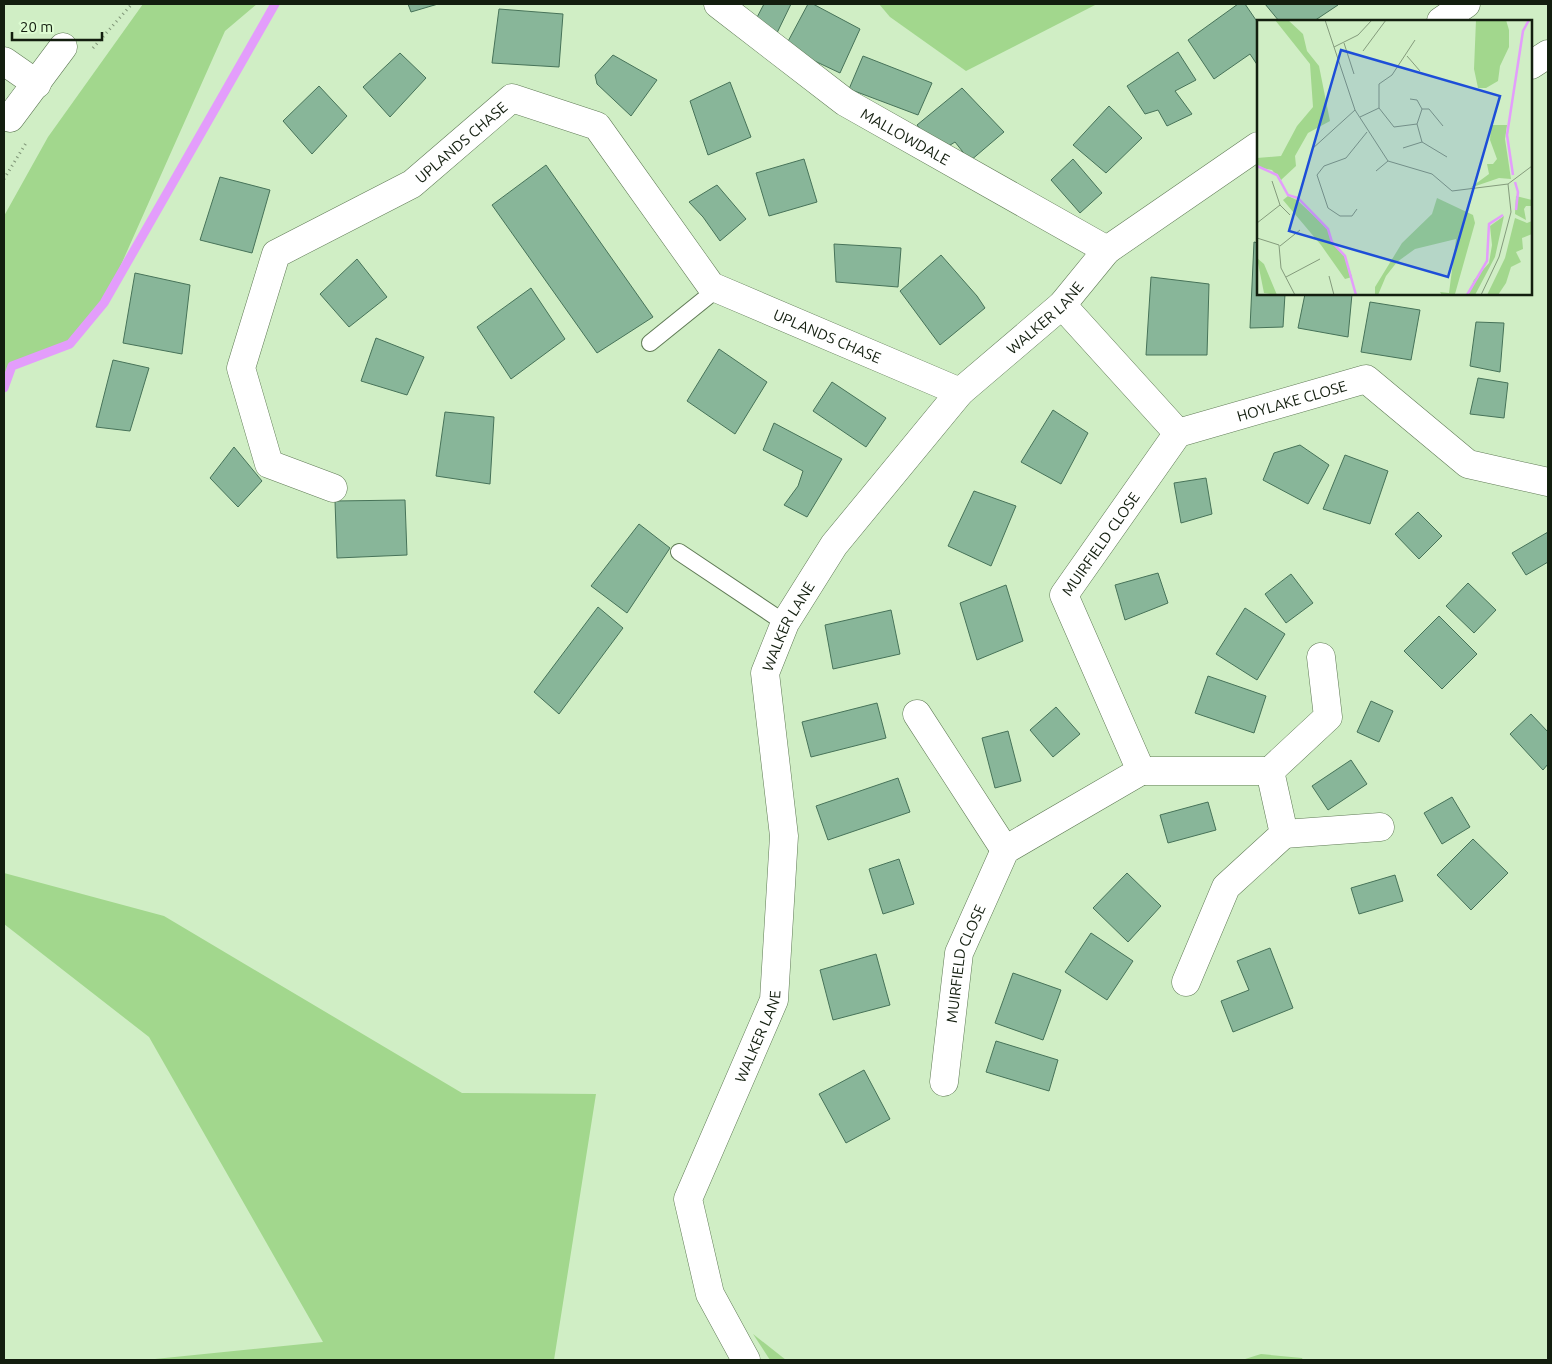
<svg xmlns="http://www.w3.org/2000/svg" width="1552" height="1364" viewBox="0 0 1552 1364" font-family="Ubuntu,sans-serif">
  <style>
    .green { fill: #a2d78d }
    .lines { fill: none; stroke-linecap: round; stroke-linejoin: round }
    .stream { stroke: #e39dfb; stroke-width: 9 }
    .building { fill: #88b699; stroke: #477359 }
    .service-casing { stroke: #607b56; stroke-width: 18 }
    .minor-casing { stroke: #607b56; stroke-width: 29 }
    .path { stroke: #7f9577; stroke-width: 3; stroke-dasharray: 1 4; stroke-linecap: butt }
    .service { stroke: #fff; stroke-width: 16 }
    .minor { stroke: #fff; stroke-width: 28 }
    .labels { text-anchor: middle; dominant-baseline: central; stroke-width: 5; stroke-linejoin: round; paint-order: stroke }
    .street-label { font-size: 15px; fill: #131e0f; stroke: #ddfcd2 }
    .inset-river { fill: none; stroke: #e39dfb; stroke-width: 2.5 }
    .inset-road { fill: none; stroke: #849b7c; stroke-width: 1 }
    .view { fill: #1d4ed8; fill-opacity: 0.15; stroke: #1d4ed8; stroke-width: 2.5 }
    .inset-edge { fill: none; stroke: #131e0f; stroke-width: 2.5 }
  </style>
  <rect width="100%" height="100%" fill="#d0eec5"/>
  <g class="green">
    <path d="M143,4H257L225,31L104,303L70,344L12,366L4,388V216L48,137Z"/>
    <path d="M879,4H1097L966,71L890,17Z"/>
    <path d="M4,873L164,916L462,1093L596,1094L554,1360H145L323,1342L149,1037L4,924Z"/>
    <path d="M753,1334L786,1360H770Z"/>
    <path d="M1261,1354L1302,1358L1303,1360H1242Z"/>
  </g>
  <g class="lines">
    <path class="stream" d="M4,388L12,366L70,344L104,303L275,4"/>
  </g>
  <g class="building">
    <path d="M408,4H438L411,12Z"/>
    <path d="M764,4H791L776,35L754,23Z"/>
    <path d="M808,4H813L860,29L840,73L785,47Z"/>
    <path d="M1238,4H1245L1258,23V66L1250,54L1214,79L1188,40Z"/>
    <path d="M1265,4H1338V5L1314,21H1279Z"/>
    <path d="M499,9L563,14L559,67L492,63Z"/>
    <path d="M1178,52L1196,80L1175,91L1192,114L1167,126L1158,110L1145,114L1127,86Z"/>
    <path d="M400,53L426,78L390,117L363,87Z"/>
    <path d="M613,55L657,80L631,116L597,84L595,75Z"/>
    <path d="M863,56L932,83L918,115L849,89Z"/>
    <path d="M730,82L751,137L708,155L690,101Z"/>
    <path d="M319,86L347,116L312,154L283,121Z"/>
    <path d="M962,88L1004,132L970,161L955,142L939,152L917,125Z"/>
    <path d="M1109,106L1142,138L1106,173L1073,145Z"/>
    <path d="M804,159L817,202L769,216L756,173Z"/>
    <path d="M1073,159L1102,193L1080,213L1051,180Z"/>
    <path d="M546,165L653,317L597,353L492,205Z"/>
    <path d="M220,177L270,190L252,253L200,240Z"/>
    <path d="M717,185L746,219L720,241L703,217L689,202Z"/>
    <path d="M1254,242L1258,243V294H1285L1283,327L1250,328Z"/>
    <path d="M834,244L901,248L898,287L836,282Z"/>
    <path d="M941,255L977,296L985,308L940,345L900,291Z"/>
    <path d="M357,259L387,297L349,327L320,294Z"/>
    <path d="M135,273L190,285L182,354L123,343Z"/>
    <path d="M1151,277L1209,284L1207,355H1146Z"/>
    <path d="M531,288L565,339L511,379L477,327Z"/>
    <path d="M1305,294H1352L1348,337L1298,328Z"/>
    <path d="M1370,302L1420,310L1411,360L1361,352Z"/>
    <path d="M1476,322L1504,323L1500,372L1470,366Z"/>
    <path d="M376,338L424,357L407,395L361,381Z"/>
    <path d="M719,349L767,382L735,434L687,401Z"/>
    <path d="M113,360L149,368L130,431L96,427Z"/>
    <path d="M1478,378L1508,383L1504,418L1470,414Z"/>
    <path d="M832,382L886,418L866,447L813,411Z"/>
    <path d="M1053,410L1088,433L1061,484L1021,462Z"/>
    <path d="M445,412L494,417L490,484L436,476Z"/>
    <path d="M774,423L842,459L807,517L784,505L798,486L803,471L763,450Z"/>
    <path d="M1300,445L1329,465L1308,504L1263,480L1274,453Z"/>
    <path d="M234,447L262,481L238,507L210,478Z"/>
    <path d="M1345,455L1388,471L1370,524L1323,509Z"/>
    <path d="M1206,478L1212,514L1181,523L1174,483Z"/>
    <path d="M974,491L1016,506L991,566L948,546Z"/>
    <path d="M405,500L407,555L337,558L335,501Z"/>
    <path d="M1418,512L1442,536L1419,559L1395,534Z"/>
    <path d="M639,524L670,548L627,613L591,586Z"/>
    <path d="M1548,532V562L1526,575L1512,553Z"/>
    <path d="M1158,573L1168,603L1125,620L1115,585Z"/>
    <path d="M1291,574L1313,603L1286,623L1265,594Z"/>
    <path d="M1468,583L1496,610L1474,633L1446,606Z"/>
    <path d="M1006,585L1023,641L977,660L960,603Z"/>
    <path d="M598,607L623,628L559,714L534,692Z"/>
    <path d="M1245,608L1285,634L1257,680L1216,654Z"/>
    <path d="M891,610L900,654L833,669L825,625Z"/>
    <path d="M1439,616L1477,654L1442,689L1404,651Z"/>
    <path d="M1208,676L1266,696L1254,733L1195,713Z"/>
    <path d="M1371,701L1393,711L1379,742L1357,732Z"/>
    <path d="M877,703L886,738L811,757L802,722Z"/>
    <path d="M1056,707L1080,734L1053,757L1030,730Z"/>
    <path d="M1531,714L1548,732V764L1543,770L1510,734Z"/>
    <path d="M1008,731L1021,781L995,788L982,738Z"/>
    <path d="M1351,760L1367,784L1328,810L1312,786Z"/>
    <path d="M898,778L910,812L828,840L816,806Z"/>
    <path d="M1452,797L1470,827L1442,844L1424,813Z"/>
    <path d="M1208,802L1216,830L1168,843L1160,815Z"/>
    <path d="M1473,839L1508,873L1471,910L1437,875Z"/>
    <path d="M899,859L914,904L883,914L869,869Z"/>
    <path d="M1127,873L1161,906L1128,942L1093,908Z"/>
    <path d="M1395,875L1403,901L1359,914L1351,888Z"/>
    <path d="M1091,933L1133,961L1107,1000L1065,972Z"/>
    <path d="M1270,948L1293,1008L1233,1032L1221,1001L1249,990L1237,961Z"/>
    <path d="M876,954L890,1005L833,1020L820,970Z"/>
    <path d="M1013,973L1061,990L1043,1040L995,1023Z"/>
    <path d="M996,1041L1058,1060L1049,1091L986,1072Z"/>
    <path d="M864,1070L890,1119L846,1143L819,1094Z"/>
  </g>
  <g class="lines">
    <defs>
      <g id="service">
        <path d="M650,343L717,289"/>
        <path d="M679,552L785,623"/>
      </g>
      <g id="minor">
        <path id="s1" d="M718,4L845,102L1107,250"/>
        <path d="M1441,21L1466,4"/>
        <path d="M4,61L37,84"/>
        <path d="M1531,65L1548,54"/>
        <path d="M10,118L63,47"/>
        <path id="s2" d="M1062,305L1178,433L1366,379L1468,464L1548,482"/>
        <path id="s3" d="M333,488L269,464L241,368L276,254L412,184L512,98L597,126L711,286L960,392"/>
        <path d="M917,714L1005,850"/>
        <path d="M1141,771H1270L1284,834L1226,887L1186,982"/>
        <path d="M1270,771L1328,717L1321,657"/>
        <path d="M1284,834L1380,827"/>
        <path id="s4" d="M944,1082L959,953L1005,850L1141,771L1064,595L1178,433"/>
        <path id="s5" d="M746,1360L710,1294L688,1199L774,1000L784,836L765,673L785,623L834,545L960,392L1062,305L1107,250L1258,146"/>
      </g>
    </defs>
    <use href="#service" class="service-casing"/>
    <use href="#minor" class="minor-casing"/>
    <g class="path">
      <path d="M93,48L132,4"/>
      <path d="M4,179L26,143"/>
    </g>
    <use href="#service" class="service"/>
    <use href="#minor" class="minor"/>
  </g>
  <g class="labels">
    <g class="street-label">
      <text stroke="none"><textPath href="#s1" startOffset="230">MALLOWDALE</textPath></text>
      <text stroke="none"><textPath href="#s3" startOffset="505">UPLANDS CHASE</textPath></text>
      <text stroke="none"><textPath href="#s5" startOffset="1175">WALKER LANE</textPath></text>
      <text stroke="none"><textPath href="#s3" startOffset="985">UPLANDS CHASE</textPath></text>
      <text stroke="none"><textPath href="#s2" startOffset="291">HOYLAKE CLOSE</textPath></text>
      <text stroke="none"><textPath href="#s4" startOffset="655">MUIRFIELD CLOSE</textPath></text>
      <text stroke="none"><textPath href="#s5" startOffset="770">WALKER LANE</textPath></text>
      <text stroke="none"><textPath href="#s4" startOffset="121">MUIRFIELD CLOSE</textPath></text>
      <text stroke="none"><textPath href="#s5" startOffset="350">WALKER LANE</textPath></text>
    </g>
  </g>
  <g transform="translate(1257 20)">
    <rect width="275" height="275" fill="#d0eec5"/>
    <path d="M18,0H31L46,14L50,31L62,46L73,101L51,113L38,136L39,146L24,160L15,150L0,147V138L24,136L40,106L56,87L53,44ZM219,0H249L252,10V27L243,46L241,61L229,68H221L217,49ZM234,105H250L248,119L254,159L242,158L213,168L232,154L230,144H236L240,139L233,120ZM31,176L40,180L71,209L75,222L88,236L95,257L88,259L64,225L26,180ZM259,176L275,180V186H269L267,189L269,200L258,194ZM180,178L216,195L218,203L198,274L185,275L183,272L192,273L199,219L158,229L140,242L129,256L121,275H118V267L145,223L175,194ZM247,196L238,237L218,275H211L217,260L232,243L235,225L233,206ZM258,198L270,203L275,201V214L265,218L266,229L259,232L264,242L254,247L249,263L241,275H230L248,238ZM0,238L7,244L20,275L7,273Z" fill="#a2d78d"/>
    <path class="inset-river" d="M0,146L20,155L31,175L41,178L71,209L75,222L88,236L99,275M256,155L250,115L266,11L272,0M258,162L261,172L259,190M210,275L230,241L232,204L246,195"/>
    <path class="inset-road" d="M68,0L98,90L131,141L175,154L195,171L251,164L254,192L242,237L224,275M87,23L97,54M77,27L101,15L115,0M106,31L129,0M150,36L163,51M153,79L160,80L165,89M122,88L137,107L160,104L165,122L190,137M103,97L122,88V64L135,55L158,20M160,104L165,89H172L186,106M146,128L165,122M55,129L98,90M119,151L131,141M15,161L23,185L33,195M251,164L275,146M100,189L95,196H83L71,188L60,155L67,146L89,138L110,112M0,203L23,185M0,218L22,225L24,248L38,275M23,226L43,210M72,256L77,275M29,257L63,239"/>
    <path class="view" d="M84,30L243,76L191,257L32,211Z"/>
    <rect width="275" height="275" class="inset-edge"/>
  </g>
  <rect width="1552" height="1364" fill="none" stroke="#131e0f" stroke-width="10"/>
  <path d="M12 32v8h90v-8" fill="none" stroke="#131e0f" stroke-width="2.5"/>
  <text x="20" y="32" font-size="15" fill="#131e0f" stroke="#ddfcd2" stroke-width="4" paint-order="stroke">20 m</text>
</svg>
